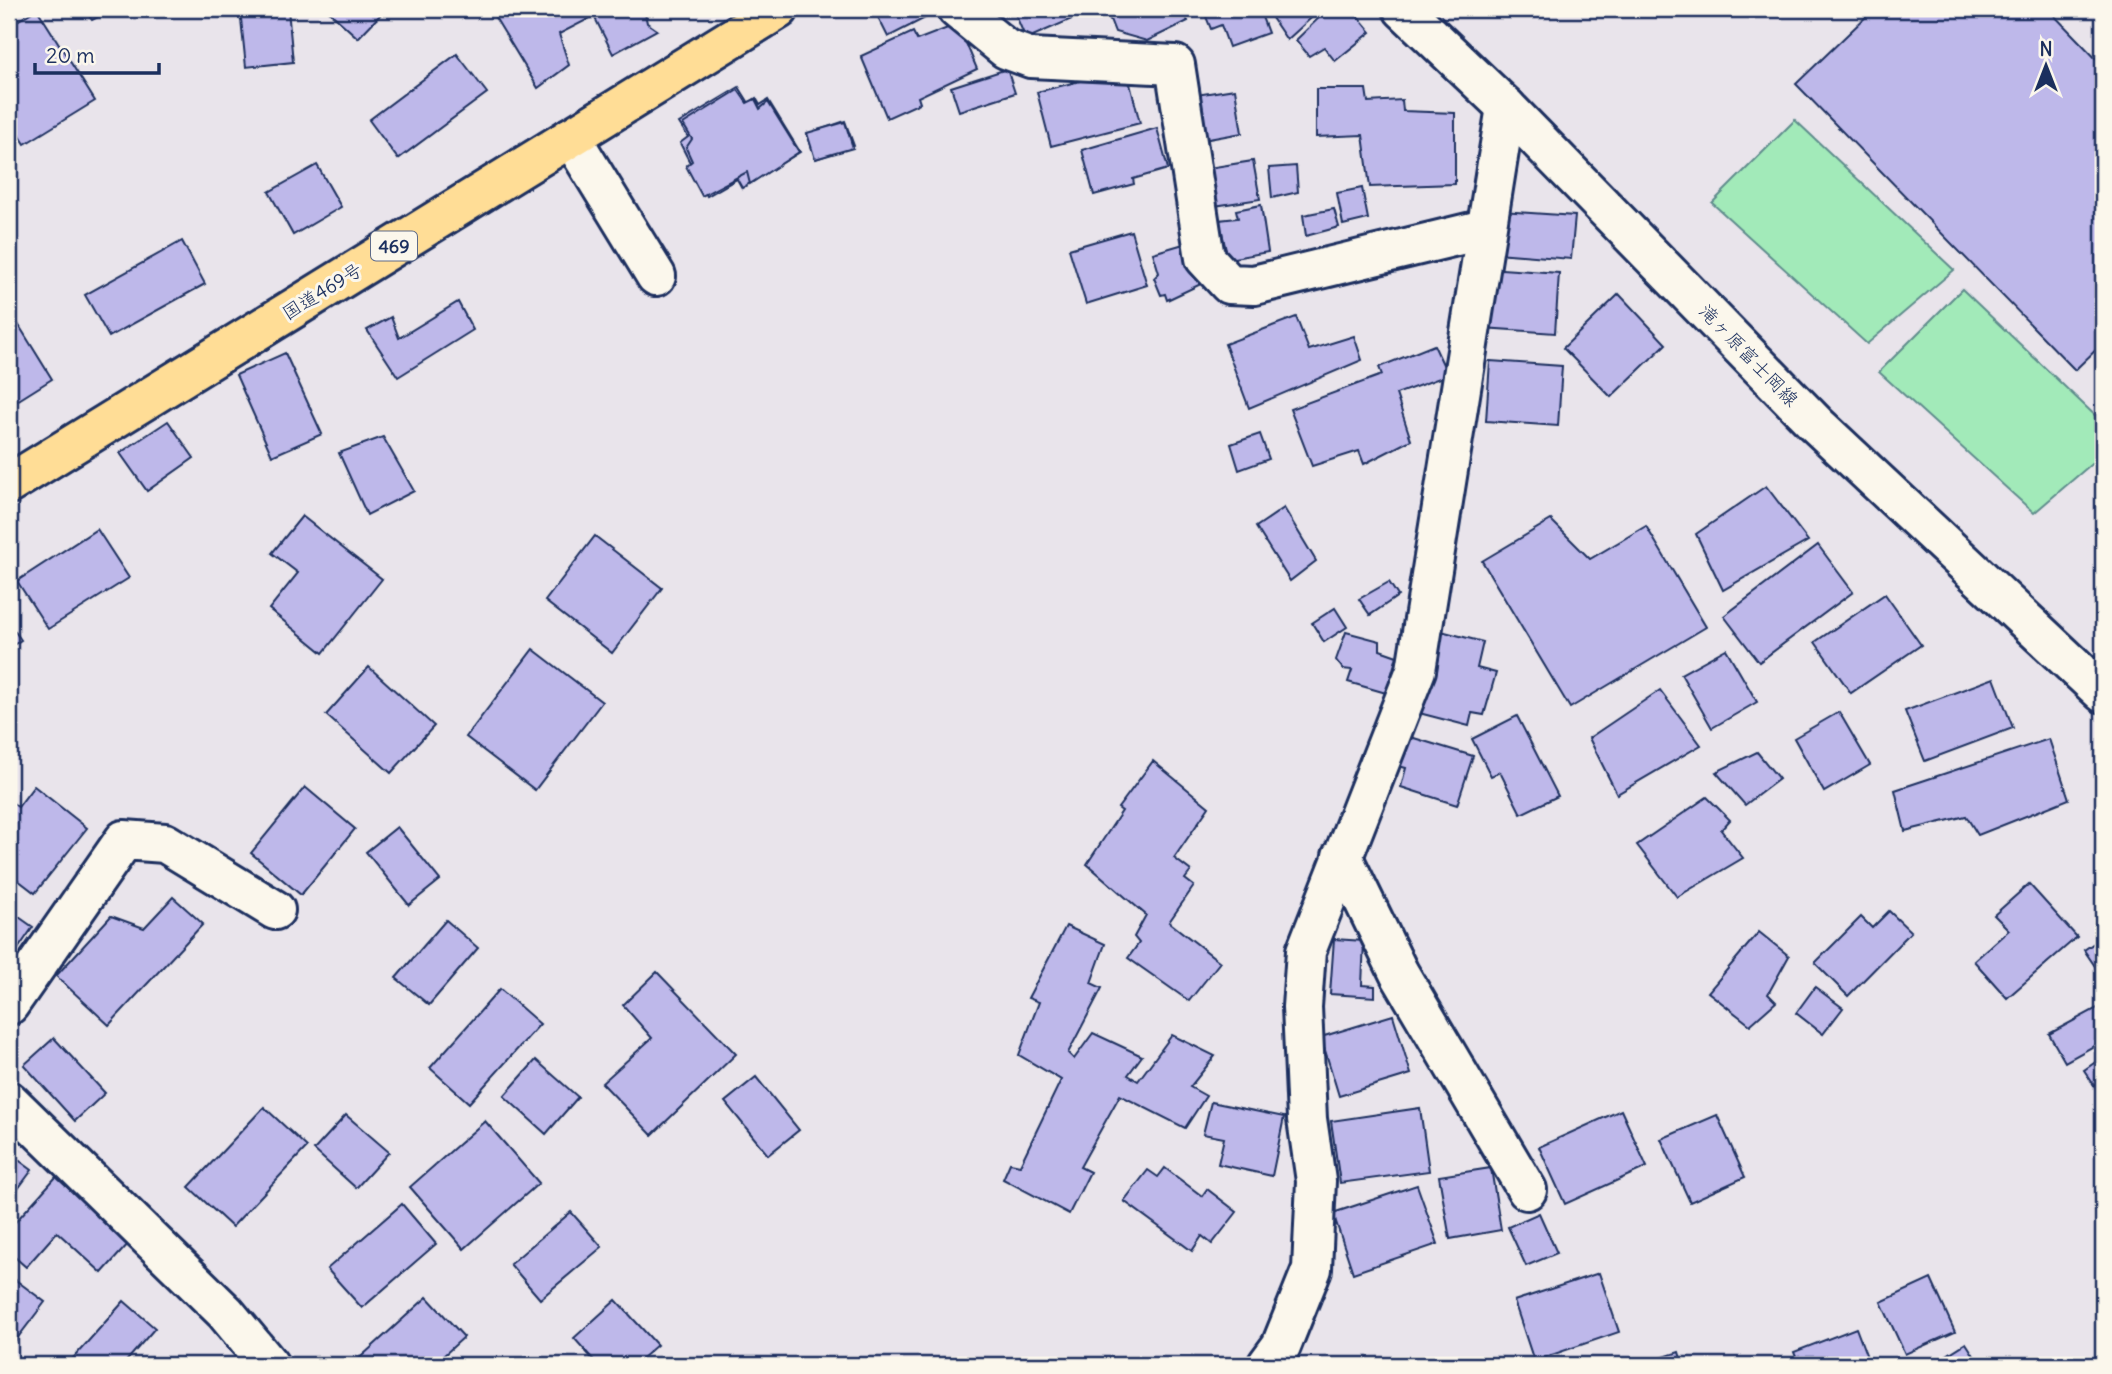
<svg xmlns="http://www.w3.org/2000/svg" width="2112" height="1374" viewBox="0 0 2112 1374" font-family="Delius,'Klee One',sans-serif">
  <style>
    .green { fill: #a2eab9; stroke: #5e8c8c; stroke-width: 2 }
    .building { fill: #beb8ea; stroke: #1b2f5e; stroke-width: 2 }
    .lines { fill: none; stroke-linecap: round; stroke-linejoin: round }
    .street-casing { stroke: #1b2f5e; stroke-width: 44 }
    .secondary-casing { stroke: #1b2f5e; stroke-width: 44 }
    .highway-casing { stroke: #1b2f5e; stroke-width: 44 }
    .street { stroke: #fbf7ec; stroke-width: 38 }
    .secondary { stroke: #fbf7ec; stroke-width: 38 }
    .highway { stroke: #ffdd96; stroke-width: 38 }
    .labels { text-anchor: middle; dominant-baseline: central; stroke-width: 6; stroke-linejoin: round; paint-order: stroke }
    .shield { fill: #fbf7ec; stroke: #5e6b89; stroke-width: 2 }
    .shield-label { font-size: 18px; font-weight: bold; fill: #1b2f5e }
    .street-label { font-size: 19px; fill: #1b2f5e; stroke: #fbf7ec }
  </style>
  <rect width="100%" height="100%" fill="#e9e4eb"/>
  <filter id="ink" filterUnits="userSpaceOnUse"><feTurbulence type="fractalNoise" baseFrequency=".0143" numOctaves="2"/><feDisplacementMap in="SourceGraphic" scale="14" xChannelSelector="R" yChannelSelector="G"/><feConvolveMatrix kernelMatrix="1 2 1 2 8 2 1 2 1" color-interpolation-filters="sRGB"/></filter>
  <g filter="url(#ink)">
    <g class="green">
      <path d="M1795,120L1954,270L1867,344L1712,203Z"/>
      <path d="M1962,289L2103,423V454L2034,513L1879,372Z"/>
    </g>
    <g class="building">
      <path d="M37,9L95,101L25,144L9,119V26Z"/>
      <path d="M84,9H114L92,20Z"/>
      <path d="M240,9H288L293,62L246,67Z"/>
      <path d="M326,9H386L358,38Z"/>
      <path d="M490,9H644L647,23L657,30L613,54L594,16L559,34L569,65L538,88Z"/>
      <path d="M874,9H933L935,13L888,37Z"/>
      <path d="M1013,9H1070L1074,18L1026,39Z"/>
      <path d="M1106,9H1182L1188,21L1147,41L1115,32Z"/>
      <path d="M1203,9H1259L1268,33L1229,47L1221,25L1211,29Z"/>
      <path d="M1266,9H1321L1287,40Z"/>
      <path d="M1328,9H1352L1371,32L1335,61L1324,47L1309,56L1296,40Z"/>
      <path d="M1874,9H2048L2103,66V343L2075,370L1796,84Z"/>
      <path d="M958,24L977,69L918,97L920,103L887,118L861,56L913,32L917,40Z"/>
      <path d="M457,54L487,93L398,159L369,120Z"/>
      <path d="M1007,69L1015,93L959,111L951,87Z"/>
      <path d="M1119,71L1122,82L1129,80L1140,123L1051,146L1037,92Z"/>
      <path d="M739,87L749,103L756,98L760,105L768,100L800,152L742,188L737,179L707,196L680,143L688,137L679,123Z"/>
      <path d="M1235,89L1242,133L1203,140L1196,95Z"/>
      <path d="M1316,89H1366L1368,102L1402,100L1403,111L1455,113V184L1370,187L1363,135L1316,137Z"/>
      <path d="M738,90L747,103L755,99L760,109L768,102L799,152L750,184L747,172L702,196L686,166L692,161L686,148L692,139L683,124Z"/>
      <path d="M845,121L854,146L816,159L807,134Z"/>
      <path d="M845,122L853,148L815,159L807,133Z"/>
      <path d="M1157,128L1168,169L1133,179L1134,184L1094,195L1082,150Z"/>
      <path d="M1253,161L1260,199L1214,206L1208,168Z"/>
      <path d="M317,165L341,207L293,235L269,192Z"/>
      <path d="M1296,166L1298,192L1272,198L1269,168Z"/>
      <path d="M1362,188L1368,219L1343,225L1337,193Z"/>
      <path d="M1261,205L1268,252L1228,259L1219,220L1238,218L1236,210Z"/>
      <path d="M1334,209L1339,227L1306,236L1303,215Z"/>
      <path d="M1501,211L1575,216L1571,259L1497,253Z"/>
      <path d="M1131,231L1147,285L1086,304L1069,249Z"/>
      <path d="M182,241L205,284L109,337L85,295Z"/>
      <path d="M1187,243L1201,284L1167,300L1165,294L1161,295L1154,278L1159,273L1153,253Z"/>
      <path d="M1487,268L1559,273L1555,333L1483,328Z"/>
      <path d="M1619,294L1666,344L1611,397L1563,348Z"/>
      <path d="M458,302L473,330L398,377L367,330L391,317L399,338Z"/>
      <path d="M10,311L52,379L9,406V312Z"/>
      <path d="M1296,317L1309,350L1354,336L1362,360L1249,408L1225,344Z"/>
      <path d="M1434,345L1448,375L1396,394L1411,440L1364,464L1359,451L1312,466L1290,409L1382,375L1379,367Z"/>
      <path d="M285,353L322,434L272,456L236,375Z"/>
      <path d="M1490,361L1562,366L1558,426L1486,421Z"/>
      <path d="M168,421L194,458L147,491L120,453Z"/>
      <path d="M1260,434L1269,459L1239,470L1231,444Z"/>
      <path d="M383,437L414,491L367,515L339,453Z"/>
      <path d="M1766,486L1808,541L1723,590L1696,534Z"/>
      <path d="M1284,508L1316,561L1290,581L1256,527Z"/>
      <path d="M302,516L382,579L323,653L269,609L298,573L272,553Z"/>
      <path d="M1551,520L1590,559L1646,526L1706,627L1570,708L1482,561Z"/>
      <path d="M97,529L129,578L48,629L17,581Z"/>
      <path d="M595,536L662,588L612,653L545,601Z"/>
      <path d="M1818,545L1853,592L1759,662L1724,616Z"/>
      <path d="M1389,582L1398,596L1370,615L1359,599Z"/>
      <path d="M1885,594L1921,645L1851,693L1815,642Z"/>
      <path d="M1335,608L1347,627L1324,642L1312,623Z"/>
      <path d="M9,623L21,640L9,648Z"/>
      <path d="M1441,631L1483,642L1477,668L1496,673L1484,715L1472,713L1469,726L1419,713Z"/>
      <path d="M1346,632L1380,641V650L1397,656L1386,693L1348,682L1352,670L1343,669L1336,660Z"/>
      <path d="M533,649L602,702L535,790L466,737Z"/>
      <path d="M1726,649L1757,702L1712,728L1681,674Z"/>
      <path d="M369,667L434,726L391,773L326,715Z"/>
      <path d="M1994,678L2013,728L1925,761L1905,711Z"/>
      <path d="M1660,690L1701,745L1617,794L1589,738Z"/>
      <path d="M1839,712L1870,765L1824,792L1794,738Z"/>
      <path d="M1517,716L1558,796L1521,814L1500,772L1491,776L1472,739Z"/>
      <path d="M1404,735L1473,756L1457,805L1401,787L1406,768L1395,765Z"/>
      <path d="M2049,739L2069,799L1978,835L1966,816L1905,831L1895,790Z"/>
      <path d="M1757,752L1779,779L1745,805L1716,772Z"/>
      <path d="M1153,761L1209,807L1174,858L1191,871L1185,879L1194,886L1169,922L1220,962L1189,1001L1128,958L1139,943L1134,937L1146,915L1087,864L1122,811L1118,808Z"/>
      <path d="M34,786L87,828L35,893L9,873V800L18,807Z"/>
      <path d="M305,787L355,829L301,895L251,853Z"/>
      <path d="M1707,797L1730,820L1721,830L1743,858L1677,897L1637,845Z"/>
      <path d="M397,827L440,880L409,905L366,852Z"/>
      <path d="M2029,884L2077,937L2007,998L1974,961L2009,930L1994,915Z"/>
      <path d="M173,897L203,924L109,1025L56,976L111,916L144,928Z"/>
      <path d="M9,910L33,927L9,962Z"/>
      <path d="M1889,911L1911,932L1848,996L1815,963L1861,917L1872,928Z"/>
      <path d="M446,920L478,948L429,1005L396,978Z"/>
      <path d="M1066,926L1105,944L1091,983L1102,988L1068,1053L1074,1059L1093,1033L1142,1056L1128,1075L1138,1081L1172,1035L1215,1056L1190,1087L1206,1096L1185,1128L1120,1095L1080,1167L1090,1172L1069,1214L1003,1179L1010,1163L1020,1165L1061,1080L1019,1055L1039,1002L1028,998Z"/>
      <path d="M1759,932L1789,956L1768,994L1776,1002L1750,1025L1708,992Z"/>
      <path d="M2103,937V978L2084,950Z"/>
      <path d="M1334,939L1364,941L1362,985L1375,986V997L1330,994Z"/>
      <path d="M657,972L736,1054L652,1135L602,1083L652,1038L623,1005Z"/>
      <path d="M1815,987L1843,1008L1823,1034L1796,1013Z"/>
      <path d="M500,989L540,1024L469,1103L430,1068Z"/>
      <path d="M2099,1007L2103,1015V1041L2065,1062L2049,1034Z"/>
      <path d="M1393,1015L1411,1074L1339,1096L1321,1037Z"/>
      <path d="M54,1038L105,1093L75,1121L24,1065Z"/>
      <path d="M2103,1057V1099L2084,1070Z"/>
      <path d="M536,1060L578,1097L546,1134L504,1096Z"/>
      <path d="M756,1077L799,1130L768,1155L725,1102Z"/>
      <path d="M1211,1102L1284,1117L1272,1176L1218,1164L1224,1138L1203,1134Z"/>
      <path d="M264,1107L307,1147L232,1227L189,1187Z"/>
      <path d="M1420,1108L1429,1171L1340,1183L1331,1121Z"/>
      <path d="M1621,1110L1647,1167L1565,1204L1539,1147Z"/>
      <path d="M346,1115L389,1152L356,1188L314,1150Z"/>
      <path d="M1717,1115L1745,1177L1690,1202L1661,1139Z"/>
      <path d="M485,1121L539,1183L464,1249L410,1187Z"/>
      <path d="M9,1153L32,1170L9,1201Z"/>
      <path d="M1165,1168L1202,1196L1207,1189L1237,1212L1212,1244L1202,1236L1192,1251L1124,1201L1148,1170L1158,1177Z"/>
      <path d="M1491,1168L1501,1230L1450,1239L1439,1176Z"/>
      <path d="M56,1177L129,1243L102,1273L57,1232L26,1267L9,1252V1229Z"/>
      <path d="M1417,1185L1438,1244L1353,1273L1333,1213Z"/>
      <path d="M402,1204L436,1244L362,1308L327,1269Z"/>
      <path d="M571,1212L602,1247L540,1299L510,1264Z"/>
      <path d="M1539,1213L1557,1253L1526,1266L1508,1227Z"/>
      <path d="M1599,1273L1619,1332L1534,1361L1514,1301Z"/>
      <path d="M9,1275L45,1302L9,1349Z"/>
      <path d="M1931,1279L1955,1332L1905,1354L1881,1302Z"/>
      <path d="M427,1297L464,1337L442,1357L446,1365H352Z"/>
      <path d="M616,1300L657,1345L634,1365H598L574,1338Z"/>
      <path d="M124,1301L155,1328L123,1365H67Z"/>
      <path d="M1856,1328L1870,1365H1799L1794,1352Z"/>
      <path d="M1966,1343L1980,1365H1931Z"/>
      <path d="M1679,1352L1683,1365H1639Z"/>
    </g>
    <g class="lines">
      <defs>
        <g id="street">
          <path d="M957,9L1006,49L1031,58L1175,65L1205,258L1229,284L1254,285L1485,229"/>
          <path d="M571,137L656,276"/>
          <path d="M1342,856L1399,973L1527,1190"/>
          <path d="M9,1005L124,840L165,843L275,910"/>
          <path d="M9,1101L225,1312L269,1365"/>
          <path d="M1267,1365L1281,1346L1312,1269L1316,1181L1307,1119L1302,1007L1306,951L1416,670L1506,107"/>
        </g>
        <path id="secondary" d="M1403,9L1506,107L1816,424L2103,693"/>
        <path id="highway" d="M9,484L779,9"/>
      </defs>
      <use href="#street" class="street-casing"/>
      <use href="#secondary" class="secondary-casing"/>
      <use href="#highway" class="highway-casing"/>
      <use href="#street" class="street"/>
      <use href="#secondary" class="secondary"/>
      <use href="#highway" class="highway"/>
    </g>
  </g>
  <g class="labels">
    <rect class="shield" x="371" y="231.5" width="46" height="29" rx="5"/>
    <g class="shield-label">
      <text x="394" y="246">469</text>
    </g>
    <g class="street-label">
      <text transform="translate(322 291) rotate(-32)">国道469号</text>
      <text transform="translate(1749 355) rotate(46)">滝ヶ原富士岡線</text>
    </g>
  </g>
  <rect width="2112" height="1374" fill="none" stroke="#fbf7ec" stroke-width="35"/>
  <rect x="18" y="18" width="2077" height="1339" fill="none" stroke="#1b2f5e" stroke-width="2.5" filter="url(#ink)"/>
  <g transform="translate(2046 66)" stroke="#fbf7ec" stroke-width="5" paint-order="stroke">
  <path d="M0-5L12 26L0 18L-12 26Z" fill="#1b2f5e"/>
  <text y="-10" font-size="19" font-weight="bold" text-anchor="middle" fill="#1b2f5e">N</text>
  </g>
  <path d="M35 63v10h124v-10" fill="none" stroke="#1b2f5e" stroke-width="3.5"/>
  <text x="46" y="63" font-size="21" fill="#1b2f5e" stroke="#fbf7ec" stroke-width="5" paint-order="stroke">20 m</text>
</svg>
